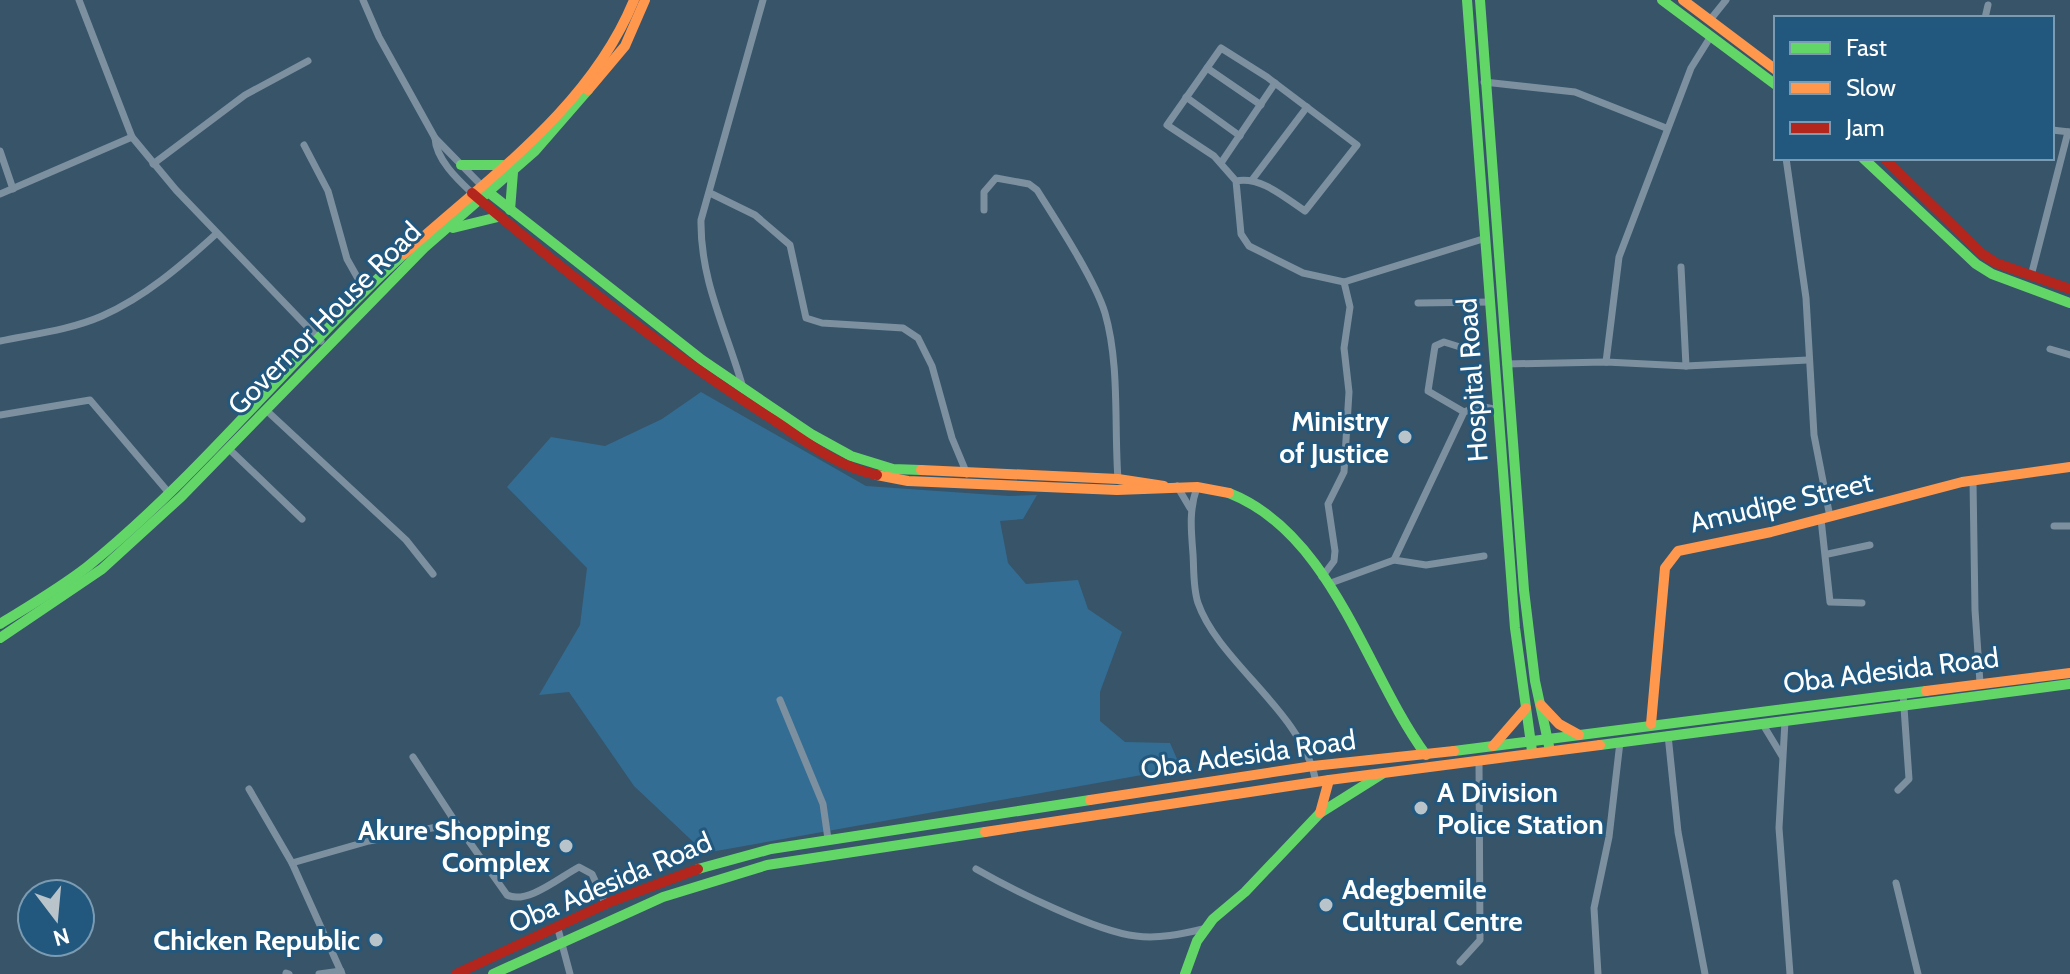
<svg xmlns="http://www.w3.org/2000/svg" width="2070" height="974" viewBox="0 0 2070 974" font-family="Cabin,sans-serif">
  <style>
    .green { fill: #336d93 }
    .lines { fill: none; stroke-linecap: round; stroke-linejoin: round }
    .street { stroke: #7c90a0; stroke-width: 7 }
    .fast { stroke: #63d668; stroke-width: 10 }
    .slow { stroke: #ff974d; stroke-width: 10 }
    .jam { stroke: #b3261e; stroke-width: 10 }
    .poi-dot { fill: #b9c3ca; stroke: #22587e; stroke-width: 3 }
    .labels { text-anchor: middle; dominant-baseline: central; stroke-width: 6; stroke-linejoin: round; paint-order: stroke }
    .street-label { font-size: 28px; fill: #fff; stroke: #22587e }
    .poi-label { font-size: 28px; font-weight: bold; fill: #fff; stroke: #22587e; text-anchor: end }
  </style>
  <rect width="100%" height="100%" fill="#375469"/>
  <path class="green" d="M701,392L866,486L1009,496L1037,495L1023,519L1000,521L1008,563L1026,584L1078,580L1088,609L1122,632L1100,692V721L1125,742L1170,743L1181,768L705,853L634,786L569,692L539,695L580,625L587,568L507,487L551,437L605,446L662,419Z"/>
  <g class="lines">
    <g class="street">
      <path d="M79,0L132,137"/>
      <path d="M363,0L379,37L435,138C436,159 457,179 472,193"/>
      <path d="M1985,18L1988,5"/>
      <path d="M1710,20L1726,0"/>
      <path d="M1207,68L1261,105"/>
      <path d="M1484,82L1575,92L1666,128"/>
      <path d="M1186,97L1240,136"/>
      <path d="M2052,130L2070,132"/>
      <path d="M435,138L481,185"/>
      <path d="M304,145L328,191L347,259L365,291"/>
      <path d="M0,151L13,189"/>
      <path d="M1786,158L1806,298L1814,435L1830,517"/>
      <path d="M1221,163L1275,83"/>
      <path d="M153,164L245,95L308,61"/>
      <path d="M1252,180L1307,107"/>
      <path d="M1236,181C1261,176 1285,198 1305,211L1357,145L1267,77L1221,48L1167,125L1214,156L1236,181L1241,234L1249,246L1303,273L1344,282L1486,238"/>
      <path d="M710,193L755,215L790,245L806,318L822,323L903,328L918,338L932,366L952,438L967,474"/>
      <path d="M0,194L132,137L176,190L321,341"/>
      <path d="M984,210V192L996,178L1029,184L1037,190C1056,220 1095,280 1105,313C1120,365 1114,426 1118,479"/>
      <path d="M1681,267L1686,366"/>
      <path d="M2031,276L2068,132"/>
      <path d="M1418,303L1491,302"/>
      <path d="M0,341C34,334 70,330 102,316C145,297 182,265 216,234"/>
      <path d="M2050,349L2070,355"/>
      <path d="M1606,362L1619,257L1691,68L1711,36"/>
      <path d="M1506,364L1606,362L1686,366L1808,360"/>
      <path d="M743,388C727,331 700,281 701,220L763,0"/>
      <path d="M266,410L406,540L433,574"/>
      <path d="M1464,412L1428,391L1435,346L1444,342L1476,352"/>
      <path d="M0,415L90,400L169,493"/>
      <path d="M228,448L302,519"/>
      <path d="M1973,481L1975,610L1980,683"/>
      <path d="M1177,486L1190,508"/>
      <path d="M1197,487C1189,510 1191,529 1193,554C1194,569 1193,588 1198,603C1219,663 1303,712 1316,782"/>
      <path d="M1821,519L1830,602L1862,603"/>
      <path d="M2054,526H2070"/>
      <path d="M1828,554L1870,545"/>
      <path d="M1394,560L1426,565L1484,556"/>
      <path d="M1322,577L1334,561L1335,551L1328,504L1344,472L1349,392L1344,348L1350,307L1344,282"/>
      <path d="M1328,584L1394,560L1464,412L1479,406L1499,410"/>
      <path d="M780,700L823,804L828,839"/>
      <path d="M1785,721L1779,828L1790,974"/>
      <path d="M1762,723L1782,756"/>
      <path d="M1668,735L1678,832L1705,974"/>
      <path d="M413,757L456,823"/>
      <path d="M249,789L292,863L342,974"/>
      <path d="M1898,790L1909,779L1903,693"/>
      <path d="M292,863L369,841L456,823L507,895C527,905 560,877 579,867L592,874L606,905"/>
      <path d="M976,869C1011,889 1097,932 1136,936C1158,939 1182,934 1203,929"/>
      <path d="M1896,883L1918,974"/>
      <path d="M558,929L570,974"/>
      <path d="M1460,962L1480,940L1479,762"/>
      <path d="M286,973L289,974"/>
      <path d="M319,974L341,971"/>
      <path d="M1598,974L1594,908L1609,837L1620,742"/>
    </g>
    <g class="fast">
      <path d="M1467,0L1515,628L1532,751"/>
      <path d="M1480,0L1524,590L1535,681L1549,746"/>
      <path d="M1662,0L1776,85"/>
      <path d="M1863,158L1976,264L1992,274L2070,303"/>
      <path d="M461,165H503"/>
      <path d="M487,191L702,360L811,434L851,456L893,469L921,470"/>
      <path d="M510,210L513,172"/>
      <path d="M453,228L498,217"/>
      <path d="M1229,493C1333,534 1366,674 1426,755"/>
      <path d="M0,624C29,606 60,588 87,567C203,473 294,354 404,254"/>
      <path d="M0,638L102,569L181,497L424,248L535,151L588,90"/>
      <path d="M1600,745L2070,684"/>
      <path d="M1454,751L1926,691"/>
      <path d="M698,869L771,849L1090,800"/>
      <path d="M493,974L663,897L767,865L985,832"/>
      <path d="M1185,974L1197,941L1213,919L1245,892L1320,813L1382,774"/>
    </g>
    <g class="slow">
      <path d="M1683,0L1776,70"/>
      <path d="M588,90L625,46L645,0"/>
      <path d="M404,254C488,178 590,108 634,0"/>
      <path d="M921,470L1118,479L1164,486"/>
      <path d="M877,475L908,481L1117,490L1197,487L1229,493"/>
      <path d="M1926,691L2070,673"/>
      <path d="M1541,705L1559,724L1579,735"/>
      <path d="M1651,724L1665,568L1678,551L1771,532L1962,482L2070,467"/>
      <path d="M1493,746L1526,708"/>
      <path d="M1090,800L1313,766L1454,751"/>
      <path d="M1320,813L1329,780"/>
      <path d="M985,832L1329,780L1600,745"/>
    </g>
    <g class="jam">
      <path d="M1884,158L1981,253L1996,263L2070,289"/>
      <path d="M472,193C568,275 668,353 775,421C808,443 838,467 877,475"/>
      <path d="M456,974L610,902L698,869"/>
    </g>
  </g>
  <g class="poi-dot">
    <circle cx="1405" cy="437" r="8"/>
    <circle cx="1421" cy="808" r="8"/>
    <circle cx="566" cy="846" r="8"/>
    <circle cx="1326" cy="905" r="8"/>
    <circle cx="376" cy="940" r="8"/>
  </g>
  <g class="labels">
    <g class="street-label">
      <text transform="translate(324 318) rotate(-45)">Governor House Road</text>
      <text transform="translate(1472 380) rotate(-94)">Hospital Road</text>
      <text transform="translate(1781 502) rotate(-13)">Amudipe Street</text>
      <text transform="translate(1891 670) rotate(-7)">Oba Adesida Road</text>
      <text transform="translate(1248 754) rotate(-8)">Oba Adesida Road</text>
      <text transform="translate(610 882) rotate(-23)">Oba Adesida Road</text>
    </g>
    <g class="poi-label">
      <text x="1389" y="421">Ministry<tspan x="1389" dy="32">of Justice</tspan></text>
      <text x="1437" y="792" text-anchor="start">A Division<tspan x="1437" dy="32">Police Station</tspan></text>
      <text x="550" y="830">Akure Shopping<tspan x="550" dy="32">Complex</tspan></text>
      <text x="1342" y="889" text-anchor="start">Adegbemile<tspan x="1342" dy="32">Cultural Centre</tspan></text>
      <text x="360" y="940">Chicken Republic</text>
    </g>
  </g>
  <rect x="1774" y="16" width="280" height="144" fill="#22587e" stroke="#7a9bb2" stroke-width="2"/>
  <rect x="1790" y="42" width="40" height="12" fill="#63d668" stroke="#7a9bb2" stroke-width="2"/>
  <text x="1846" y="56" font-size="24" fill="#ffffff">Fast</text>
  <rect x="1790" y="82" width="40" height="12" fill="#ff974d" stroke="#7a9bb2" stroke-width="2"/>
  <text x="1846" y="96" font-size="24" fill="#ffffff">Slow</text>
  <rect x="1790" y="122" width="40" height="12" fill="#b3261e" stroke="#7a9bb2" stroke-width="2"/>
  <text x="1846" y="136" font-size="24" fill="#ffffff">Jam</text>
  <g transform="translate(56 918) rotate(164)"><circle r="38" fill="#22587e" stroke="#7a9bb2" stroke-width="2"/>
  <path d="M0-6L14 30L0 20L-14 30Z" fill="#b9c3ca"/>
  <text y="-12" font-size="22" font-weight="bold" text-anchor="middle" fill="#ffffff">N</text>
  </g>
</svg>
